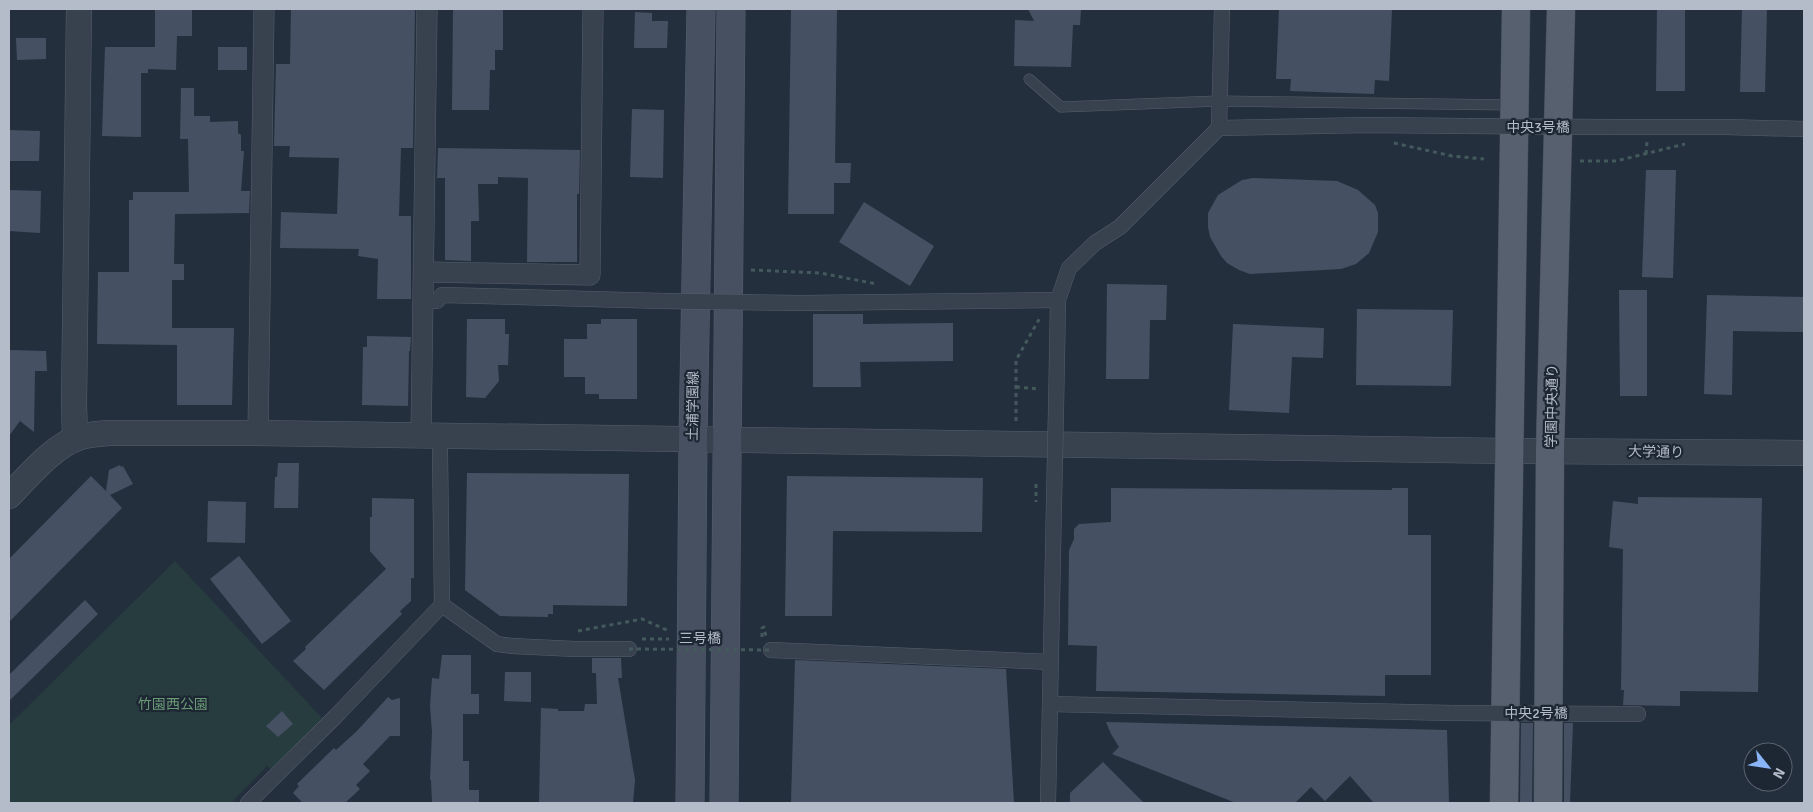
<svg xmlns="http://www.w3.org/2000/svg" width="1813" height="812" viewBox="0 0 1813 812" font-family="Signika,'Noto Sans JP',sans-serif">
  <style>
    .green { fill: #263c3f }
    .building { fill: #455162 }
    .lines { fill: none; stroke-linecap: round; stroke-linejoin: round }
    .service-casing { stroke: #565f6c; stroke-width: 11 }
    .pedestrian-casing { stroke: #565f6c; stroke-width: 16 }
    .minor-casing { stroke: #565f6c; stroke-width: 21 }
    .tertiary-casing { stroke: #565f6c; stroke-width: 26 }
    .secondary-casing { stroke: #565f6c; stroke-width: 29 }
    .primary-casing { stroke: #414a57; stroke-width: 29 }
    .path { stroke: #44595c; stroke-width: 3; stroke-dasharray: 4 4; stroke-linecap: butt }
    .service { stroke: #38414e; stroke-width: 10 }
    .pedestrian { stroke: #38414e; stroke-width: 15 }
    .minor { stroke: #38414e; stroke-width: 20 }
    .tertiary { stroke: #38414e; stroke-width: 25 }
    .secondary { stroke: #465061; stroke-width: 28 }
    .primary { stroke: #56606e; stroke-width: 28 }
    .pedestrian-bridge-casing { stroke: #565f6c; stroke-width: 16; stroke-linecap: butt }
    .path-bridge { stroke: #44595c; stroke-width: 3; stroke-dasharray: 4 4; stroke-linecap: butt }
    .pedestrian-bridge { stroke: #38414e; stroke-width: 15 }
    .labels { text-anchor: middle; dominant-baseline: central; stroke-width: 4.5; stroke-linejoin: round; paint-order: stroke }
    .street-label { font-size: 14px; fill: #b4bcc9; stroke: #1d2633 }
    .park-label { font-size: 14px; fill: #6b9a76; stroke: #1d2633 }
  </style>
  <rect width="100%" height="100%" fill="#242f3e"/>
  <path class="green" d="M175,561L322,718L272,770L267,766L231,803H9V725Z"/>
  <g class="building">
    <path d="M155,9H192V36H177L176,70L148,69V73H141V137L102,136L105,47H155Z"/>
    <path d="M291,9H415L413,148H401L399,216H411V299H377L378,259L358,256L359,249L280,248L281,212L337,214L339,158L289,157L290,146H274L276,64H290Z"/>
    <path d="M453,9H503V50H495V70H490L489,110H452Z"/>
    <path d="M791,9H837L835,163H851L850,183H834V214H788Z"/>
    <path d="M1028,9H1081L1080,25H1073L1071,67L1014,66L1015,20L1034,21Z"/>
    <path d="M1279,9H1392L1389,81L1375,80L1374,94L1290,91L1291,79H1276Z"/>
    <path d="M1657,9H1685V91H1656Z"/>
    <path d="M1742,9H1767L1765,92H1740Z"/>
    <path d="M635,12L652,13V21H668L667,48H634Z"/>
    <path d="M16,38H46V59L17,60Z"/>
    <rect x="218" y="47" width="29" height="23"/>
    <path d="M181,88H194V116H210V122L238,121V133L241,135V151H244L241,191H250L249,213L175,214L174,264H184V280H172V328H234L232,405H177V345L97,344L98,272H129V200H133V192H189L188,139H180Z"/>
    <path d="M632,109L664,110L663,178L630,177Z"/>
    <path d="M9,130L40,131L39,161H9Z"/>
    <path d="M438,148L580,150L579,194H577V262H527L528,178L498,177V184H478L479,221H471V261L445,260V178H437Z"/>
    <path d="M1646,170H1676L1673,278L1642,277Z"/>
    <path d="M1253,178L1337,181L1358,190L1375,205L1378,213V232L1369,253L1356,264L1341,269L1250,274L1239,270L1227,263L1221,256L1210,237L1208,227V213L1218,195L1242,180Z"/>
    <path d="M9,190L41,191L40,233L9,231Z"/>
    <path d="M864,202L934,246L910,286L839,242Z"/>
    <path d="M1107,284L1167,285L1166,320H1150L1149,379H1106Z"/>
    <path d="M1619,290H1647V396H1620Z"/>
    <path d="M1707,295L1804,297V332L1733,331L1732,395L1704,394Z"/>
    <path d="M1357,309L1453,310L1451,386L1356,385Z"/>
    <path d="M813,314H863V324L953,323V361L860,362L861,387H813Z"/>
    <path d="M467,319H505V334H509L508,365H498L499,381L485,398L466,397Z"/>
    <path d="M601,319H637V399H599V394H585V377H564V339H587V324H601Z"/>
    <path d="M1233,324L1324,328L1323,358L1292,357L1289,413L1229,410Z"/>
    <path d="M367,336L411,337L410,351H409L408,406L362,405L363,347H367Z"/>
    <path d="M9,350L46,351L47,371H35L34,432L20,421L9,436Z"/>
    <path d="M278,463H299L298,508H274L275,477H277Z"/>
    <path d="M120,465L121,467L123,466L133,484L110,495L122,508L9,622V559L91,476L106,491L109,470Z"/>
    <path d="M467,473L629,474L627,606L553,605V614H548V617L500,616L465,590Z"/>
    <path d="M787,476L983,478L982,532L833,531L832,616H785Z"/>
    <path d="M1111,488L1392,490V488H1408V535H1431V675H1385V696L1096,691L1097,646L1068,645L1069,550L1074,539V529L1079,524L1111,522Z"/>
    <path d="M1638,497L1762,498L1758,692L1680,691V706L1623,705L1624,690H1621L1623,549L1609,547L1613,501L1638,504Z"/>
    <path d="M372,498L414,499V578H411V601L400,611L402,614L324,690L293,661L306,649L305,647L386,569L370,551V517H372Z"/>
    <path d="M208,501L246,502L245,543L207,542Z"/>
    <path d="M239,556L291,621L262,644L210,579Z"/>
    <path d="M85,600L98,614L9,701V675Z"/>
    <path d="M442,655H471V694H479V714H463V761H469V790H479V803H432L431,780H430L432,732L430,706L432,678L439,679Z"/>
    <path d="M592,658H621L622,678H618L635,780L633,803H539L541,708L558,709V711H584L585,704H597L596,673H592Z"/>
    <path d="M795,660L1006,669L1014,803H791Z"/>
    <path d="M505,672H531V702L504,701Z"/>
    <path d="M388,697L392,700L400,698V736H390L363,764L370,771L356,785L360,789L345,803H303L293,793L299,786L297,784L334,748L336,750L357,731Z"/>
    <path d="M282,711L293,724L278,737L266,726Z"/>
    <path d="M1106,722L1447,730L1449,803H1374L1350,776L1325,801L1311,787L1295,803H1236L1112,754L1119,747L1111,734Z"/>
    <path d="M1521,723H1533L1532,803H1520Z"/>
    <path d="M1564,723H1573L1570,803H1564Z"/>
    <path d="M1103,762L1144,803H1070V793Z"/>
  </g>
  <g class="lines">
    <defs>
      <path id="service" d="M1029,79L1061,107L1219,101L1513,105"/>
      <g id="pedestrian">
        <path d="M1610,127H1725L1804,129"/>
        <path d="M1219,128L1222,9"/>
        <path d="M423,301H437L442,295L663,301"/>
        <path d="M802,303L1058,300L1069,268L1095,243L1120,227L1219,128L1367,125L1466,126"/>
        <path d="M1056,409L1058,300"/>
        <path d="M440,452L442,605L497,644L512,646L575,649H629"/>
        <path d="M771,650L1051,662"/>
        <path d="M1050,704L1453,713"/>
        <path d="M1619,714H1638"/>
        <path d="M248,803L335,717L442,605"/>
        <path d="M1048,803L1054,502"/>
      </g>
      <g id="minor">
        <path d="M424,272L590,275L593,9"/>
        <path d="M258,433L264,9"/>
        <path d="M421,436L427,9"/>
      </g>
      <g id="tertiary">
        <path d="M75,438L74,404L79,9"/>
        <path d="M9,496C27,478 53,446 78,438C88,434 98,434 109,433H258L1508,451L1804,453"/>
      </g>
      <g id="secondary">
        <path d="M690,803L693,439L701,9"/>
        <path d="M724,803L731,9"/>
      </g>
      <g id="primary">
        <path d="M1504,803L1516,9"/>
        <path d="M1548,803L1550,451L1561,9"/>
      </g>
    </defs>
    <use href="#service" class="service-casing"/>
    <use href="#pedestrian" class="pedestrian-casing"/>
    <use href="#minor" class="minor-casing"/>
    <use href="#tertiary" class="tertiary-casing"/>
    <use href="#secondary" class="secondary-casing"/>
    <use href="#primary" class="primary-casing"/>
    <g class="path">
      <path d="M1394,143L1452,156L1484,159"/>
      <path d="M1646,154L1647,142"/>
      <path d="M1580,161H1616L1685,144"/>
      <path d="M751,270L820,273L877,284"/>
      <path d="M1016,387L1040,389"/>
      <path d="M1016,421V360L1041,316"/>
      <path d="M1036,484V502"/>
      <path d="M578,631L642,619L669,631"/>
      <path d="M762,637V628L764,627L766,637"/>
      <path d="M642,639H669"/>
    </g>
    <use href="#service" class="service"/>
    <use href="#pedestrian" class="pedestrian"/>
    <use href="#minor" class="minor"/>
    <use href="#tertiary" class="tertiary"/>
    <use href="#secondary" class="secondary"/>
    <use href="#primary" class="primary"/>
    <defs>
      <g id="pedestrian-bridge">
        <path d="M1466,126L1610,127"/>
        <path d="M663,301L802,303"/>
        <path d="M1054,502L1056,409"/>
        <path d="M1453,713L1619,714"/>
      </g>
    </defs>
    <use href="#pedestrian-bridge" class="pedestrian-bridge-casing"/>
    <path class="path-bridge" d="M629,649L771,650"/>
    <use href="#pedestrian-bridge" class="pedestrian-bridge"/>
  </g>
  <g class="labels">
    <g class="street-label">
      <text x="1538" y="127">中央3号橋</text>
      <text transform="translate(693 406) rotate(-89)">土浦学園線</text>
      <text transform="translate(1552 406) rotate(-89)">学園中央通り</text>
      <text transform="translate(1656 452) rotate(1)">大学通り</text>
      <text x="700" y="638">三号橋</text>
      <text x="1536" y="713">中央2号橋</text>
    </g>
    <g class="park-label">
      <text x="173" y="704">竹園西公園</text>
    </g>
  </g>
  <rect width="1813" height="812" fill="none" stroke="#b4bcc9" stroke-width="20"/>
  <g transform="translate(1768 767) rotate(120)"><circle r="24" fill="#1d2633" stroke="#59626f"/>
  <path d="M0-4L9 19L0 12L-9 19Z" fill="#8ab4f8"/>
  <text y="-8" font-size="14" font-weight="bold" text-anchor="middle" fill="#b4bcc9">N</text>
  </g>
</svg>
